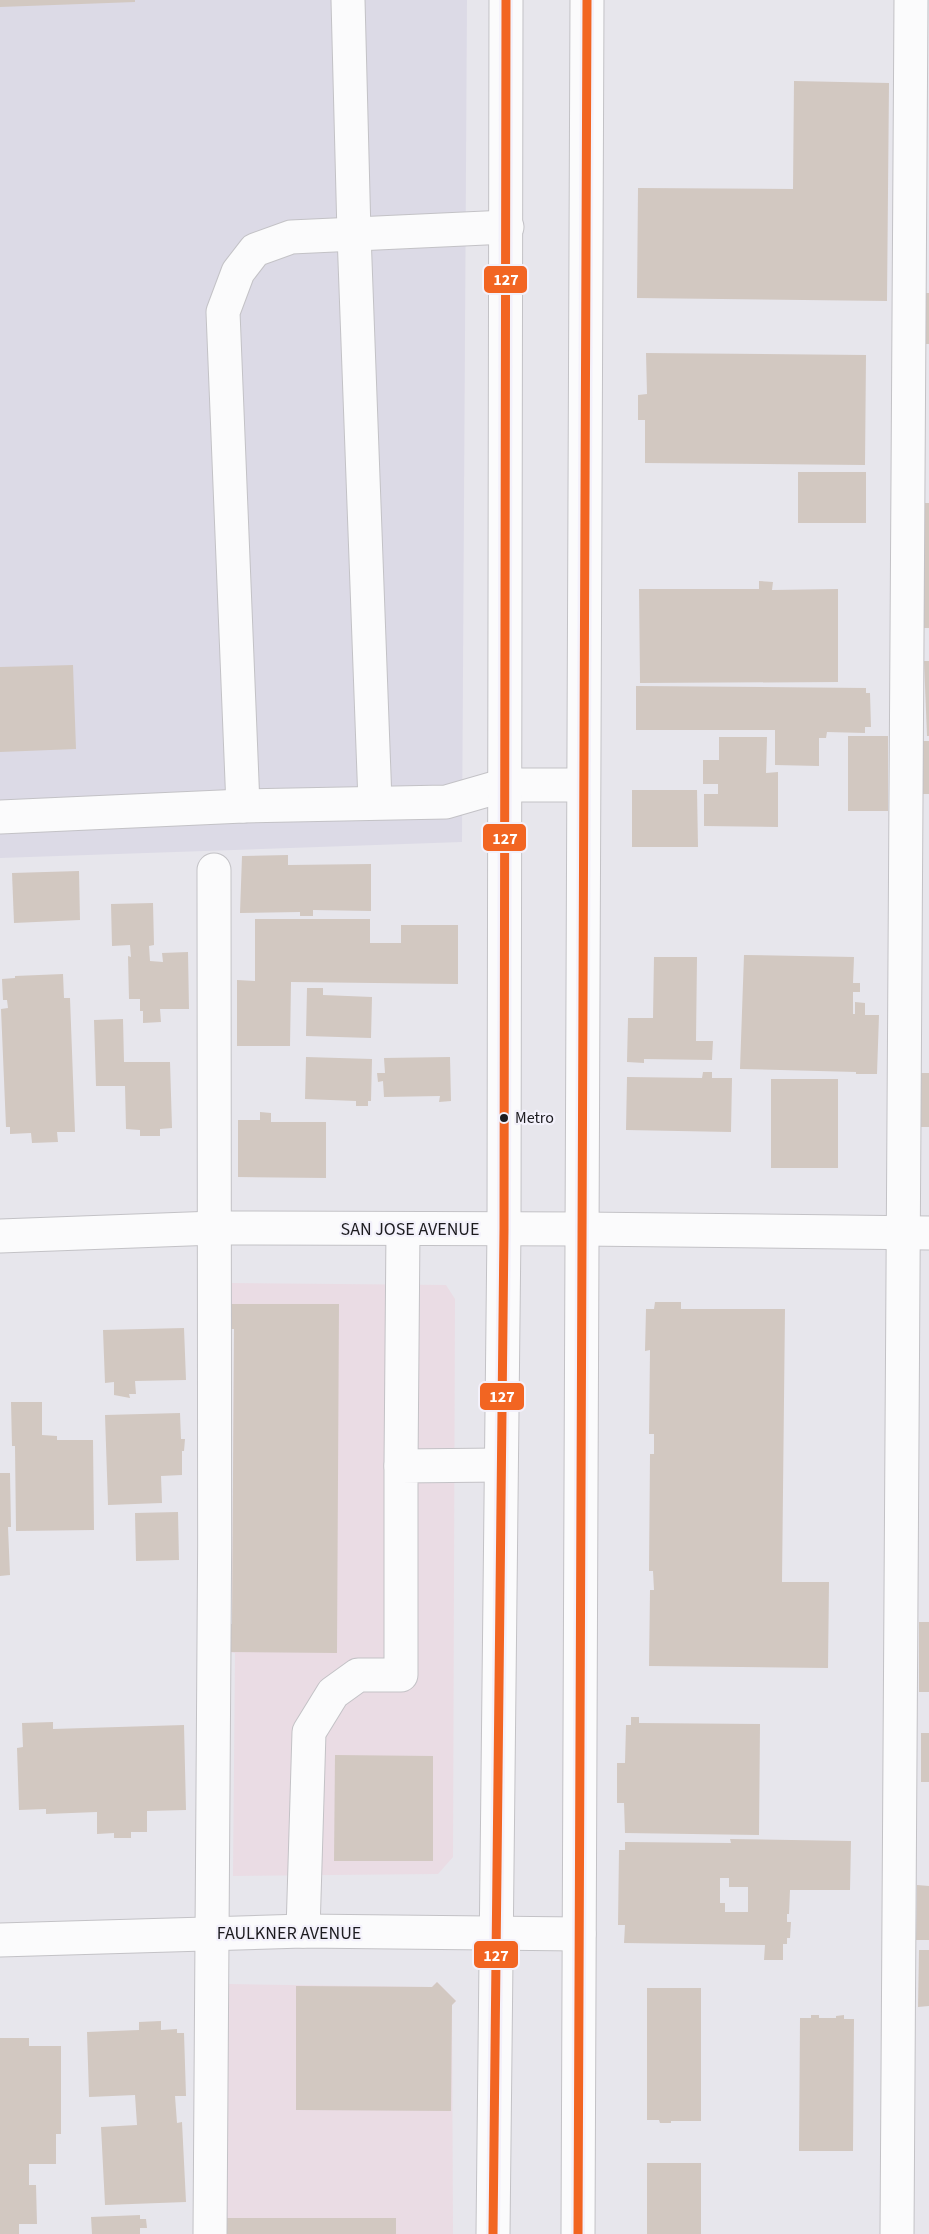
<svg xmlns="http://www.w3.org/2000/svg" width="929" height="2234" viewBox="0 0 929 2234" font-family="'Source Sans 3',sans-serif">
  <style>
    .commercial { fill: #eadce4 }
    .built { fill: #dcdae6 }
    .building { fill: #d2c8c1; fill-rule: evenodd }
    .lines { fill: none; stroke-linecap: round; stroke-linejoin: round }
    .minor-casing { stroke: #c3c2c6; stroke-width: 35 }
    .major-casing { stroke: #c3c2c6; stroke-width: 35 }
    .minor { stroke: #fbfbfc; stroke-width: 33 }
    .major { stroke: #fbfbfc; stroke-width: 33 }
    .bus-1-casing { stroke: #f3f1fb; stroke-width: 14 }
    .bus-1 { stroke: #f26522; stroke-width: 9 }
    .bus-dot { fill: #1c1b1f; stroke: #f3f1fb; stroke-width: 2 }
    .labels { text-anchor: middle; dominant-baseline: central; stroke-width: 4.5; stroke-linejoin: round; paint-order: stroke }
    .bus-label { font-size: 16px; fill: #1c1b1f; stroke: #f3f1fb; text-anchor: start }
    .street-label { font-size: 18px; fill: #1c1b1f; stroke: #f3f1fb }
    .line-badge { stroke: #f3f1fb; stroke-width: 2 }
    .badge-label { font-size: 16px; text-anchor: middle; font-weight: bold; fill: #fff }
  </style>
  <rect width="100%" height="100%" fill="#e7e6ec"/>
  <g class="commercial">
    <path d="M230,1283L446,1285L455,1299L453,1857L438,1874L233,1876L235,1653L229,1652L232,1624L234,1329H230Z"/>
    <path d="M437,1982L456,2001L452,2005L453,2234H226L228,1984L432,1987Z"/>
  </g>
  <path class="built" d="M0,0H467L462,842L0,858Z"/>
  <g class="building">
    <path d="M0,0H135V2L0,7Z"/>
    <path d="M794,81L889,83L887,301L637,298L638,188L793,189Z"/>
    <path d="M923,293H929V344H921Z"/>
    <path d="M646,353L866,355L865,465L645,463V420H638V395L647,394Z"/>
    <rect x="798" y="472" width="68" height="51"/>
    <path d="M922,503H929V628H923Z"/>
    <path d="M759,581L773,582L772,590L838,589V682L640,683L639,589H759Z"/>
    <path d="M924,661H929V736H927Z"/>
    <path d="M73,665L76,749L0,752V667Z"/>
    <path d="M636,686L866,688V693H870L871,727H865V733L827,732L826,738H819V766L775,765V730H636Z"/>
    <rect x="848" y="736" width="40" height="75"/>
    <path d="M719,737H767L766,773L778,772V827L704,826V794H718V784H703V760H719Z"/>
    <rect x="918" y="741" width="11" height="53"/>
    <path d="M632,790H697L698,847H632Z"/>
    <path d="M288,855V865L371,864V911L313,910V916H300V912L240,913L242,856Z"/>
    <path d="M79,871L80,920L14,923L12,873Z"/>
    <path d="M153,903L154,945L149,946L150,961L163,962L162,953L188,952L189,1009H160L161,1022L143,1023V1011H140V999H129L128,956L131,957L130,945L112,946L111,904Z"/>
    <path d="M255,919H370V943H401V925H458V984L291,982L290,1046H237V980L255,981Z"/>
    <path d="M744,955L854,957L853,983H860V992H853V1014H855V1002L865,1003V1015H879L877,1074H856V1072L740,1069Z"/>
    <path d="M654,957H697L696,1041H713L712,1060L644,1059V1063L627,1062L628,1018H653Z"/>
    <path d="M63,974L64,998H70L75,1132H57L58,1142L32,1143L31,1133L10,1134V1127H6L1,1009L8,1008L7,1000H3L2,979L15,978V976Z"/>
    <path d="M307,988H323V995L372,997L371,1038L306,1036Z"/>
    <path d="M123,1019L124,1062H170L172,1128L160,1129V1136H140V1130L126,1129L125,1086H96L94,1020Z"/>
    <path d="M306,1057L372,1059L371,1101H368V1106H356V1101L305,1099Z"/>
    <path d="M450,1057L451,1101L439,1102L440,1096L384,1097L383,1081L378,1082L377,1073H385L384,1058Z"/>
    <path d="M703,1072H712V1078H732L731,1132L626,1130L627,1077L702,1078Z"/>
    <path d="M920,1073H929V1127H919Z"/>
    <rect x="771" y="1079" width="67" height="89"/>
    <path d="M260,1112L271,1113V1122H326V1178L238,1177V1120H260Z"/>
    <path d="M655,1302H681V1309H785L782,1582H829L828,1668L649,1666L650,1590H654L653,1571H649L650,1454H654V1434H649L650,1350L645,1351L646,1309H654Z"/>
    <path d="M229,1304H339L337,1653L229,1652V1624H232L234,1329H230Z"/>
    <path d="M184,1328L186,1380L135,1381L136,1394H129L130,1398L114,1395V1382L105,1383L103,1330Z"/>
    <path d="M11,1402H42V1435L57,1436V1440H93L94,1530L16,1531L15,1446H12Z"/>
    <path d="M180,1413L181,1439H185L184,1451H182V1475L161,1476L162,1503L108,1505L105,1415Z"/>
    <path d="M0,1473H10L11,1527H8L10,1575L0,1576Z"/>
    <path d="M178,1512L179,1560L136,1561L135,1513Z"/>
    <rect x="919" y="1622" width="10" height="70"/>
    <path d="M631,1717H639V1723L760,1724L759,1835L625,1833L624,1803H617V1763H625L626,1725H631Z"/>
    <path d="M53,1722V1729L184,1725L186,1810L147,1811V1832H131V1838H114V1833L97,1834V1812L46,1814V1809L19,1810L17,1748L23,1747L22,1723Z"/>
    <rect x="921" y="1733" width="8" height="49"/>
    <path d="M335,1755L433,1756V1861H334Z"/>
    <path d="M730,1839L851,1841L850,1890H790L789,1914H787V1922H791L790,1938H787V1944H783V1960H764L765,1945L624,1943L625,1925H618L619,1850H625V1842L731,1843ZM720,1878H729V1887H748V1912H725V1903H720Z"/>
    <path d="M917,1885L929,1886V1940H916Z"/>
    <path d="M919,1950H929V2006L918,2007Z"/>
    <path d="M437,1982L456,2001L452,2005L451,2111L296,2110V1986L432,1987Z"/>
    <path d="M647,1988H701V2121H671V2123H660L659,2120H647Z"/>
    <path d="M811,2015H819V2018H836V2016L844,2015V2019H854L853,2151H799L800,2018H811Z"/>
    <path d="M161,2021V2030L177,2029V2033H184L186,2096H175L177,2123L182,2122L186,2202L105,2205L101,2127L137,2125L135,2095L89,2097L87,2032L139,2030V2022Z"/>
    <path d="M0,2038H29V2046H61V2134H56V2164H29V2185H36L37,2224H19V2234H0Z"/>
    <rect x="647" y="2163" width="54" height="71"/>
    <path d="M140,2215V2219H146L147,2228H140V2234H92L91,2217Z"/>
    <rect x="226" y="2218" width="170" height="16"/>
  </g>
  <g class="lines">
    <defs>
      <g id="minor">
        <path d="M348,0L354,234L375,802"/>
        <path d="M243,806L223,312L238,272L255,250L291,237L507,227"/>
        <path d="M0,817L243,806L446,802L505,785H583"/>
        <path d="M0,1236L215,1228L582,1229L929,1233"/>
        <path d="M401,1466L403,1229"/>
        <path d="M303,1931L309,1732L333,1693L358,1675H401V1466L500,1465"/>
        <path d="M0,1940L303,1931L579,1934"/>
        <path d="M210,2234C215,1779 216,1325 214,870"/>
        <path d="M897,2234L911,0"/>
      </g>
      <g id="major">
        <path d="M493,2234L504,1229L506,0"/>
        <path d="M578,2234L587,0"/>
      </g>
    </defs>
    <use href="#minor" class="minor-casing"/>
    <use href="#major" class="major-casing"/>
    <use href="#minor" class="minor"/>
    <use href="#major" class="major"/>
    <defs>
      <g id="bus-1">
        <path d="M493,2234L504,1229L506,0"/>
        <path d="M578,2234L587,0"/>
      </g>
    </defs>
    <use href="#bus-1" class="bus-1-casing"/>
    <use href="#bus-1" class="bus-1"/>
  </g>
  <circle class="bus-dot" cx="504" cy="1118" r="5"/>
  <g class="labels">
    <g class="bus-label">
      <text x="515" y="1118">Metro</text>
    </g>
    <g class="street-label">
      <text x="410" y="1229">SAN JOSE AVENUE</text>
      <text x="289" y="1933">FAULKNER AVENUE</text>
    </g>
  </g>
  <g class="line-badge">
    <rect x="483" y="265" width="45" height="29" rx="6" fill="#f26522"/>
    <rect x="482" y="823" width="45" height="29" rx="6" fill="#f26522"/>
    <rect x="479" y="1382" width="46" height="29" rx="6" fill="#f26522"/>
    <rect x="473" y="1940" width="46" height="29" rx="6" fill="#f26522"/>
  </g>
  <g class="badge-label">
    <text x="506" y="285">127</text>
    <text x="505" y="844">127</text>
    <text x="502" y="1402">127</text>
    <text x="496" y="1961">127</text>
  </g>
</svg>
